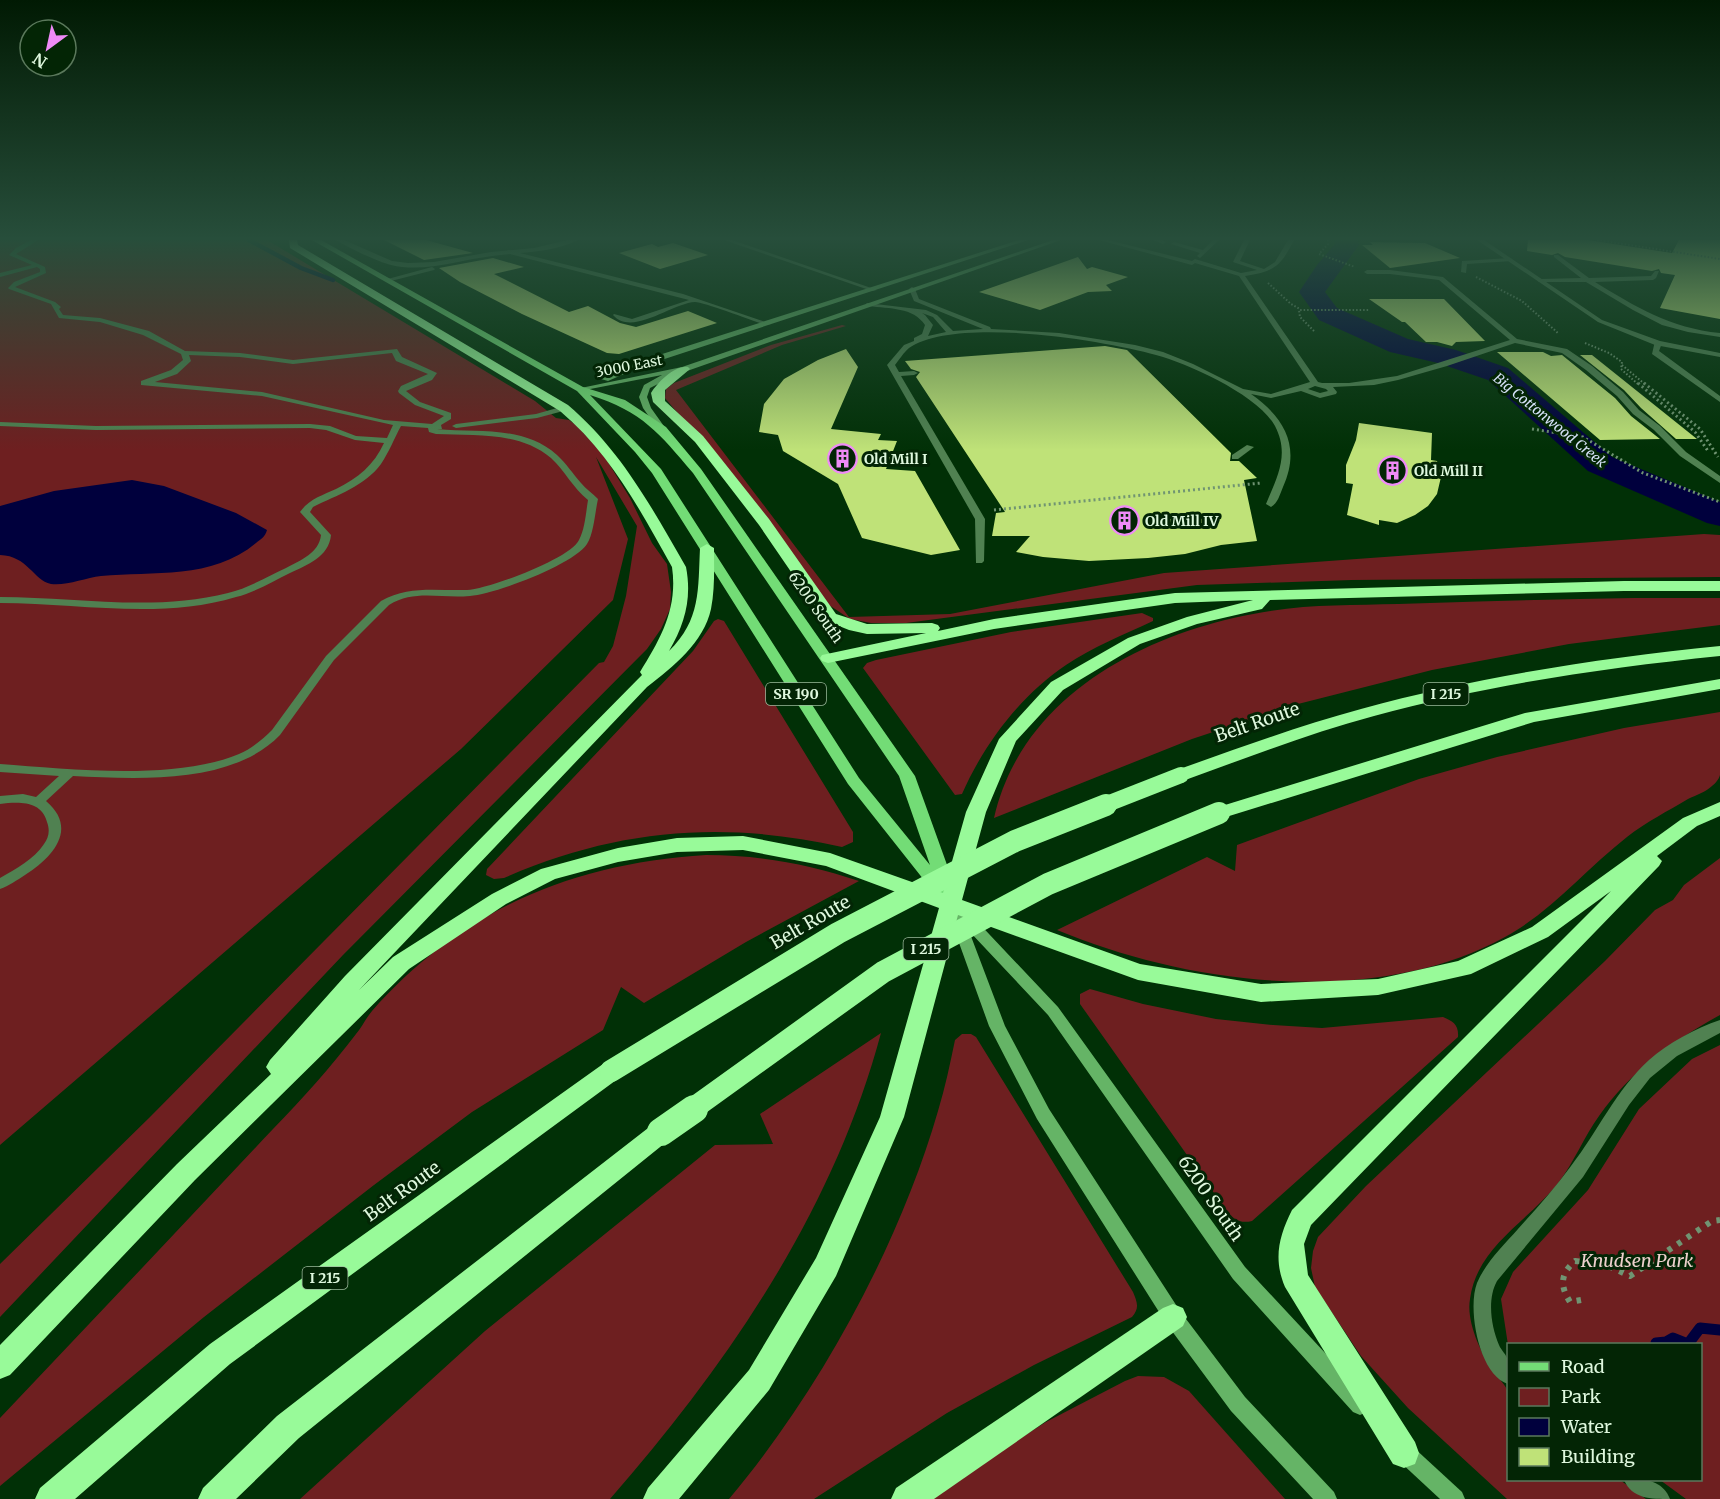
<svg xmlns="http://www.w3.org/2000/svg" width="1720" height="1499" viewBox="0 0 1720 1499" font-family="Merriweather,serif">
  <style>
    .green { fill: #6e1f20 }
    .water { fill: #00003d }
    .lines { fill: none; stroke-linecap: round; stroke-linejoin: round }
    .stream-far1 { stroke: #00003d; stroke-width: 4.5 }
    .stream { stroke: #00003d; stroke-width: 11 }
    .river { fill: #00003d; fill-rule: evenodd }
    .building { fill: #bfe278 }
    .path-far2 { stroke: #709472; stroke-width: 2; stroke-dasharray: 1.5 2; stroke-linecap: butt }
    .path-far1 { stroke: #709472; stroke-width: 3; stroke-dasharray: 2 3; stroke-linecap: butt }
    .path { stroke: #709472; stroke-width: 6; stroke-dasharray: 4.5 7; stroke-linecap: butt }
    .lane { fill: #508151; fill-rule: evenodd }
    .street { fill: #508151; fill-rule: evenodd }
    .secondary { fill: #65b466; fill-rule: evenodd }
    .primary { fill: #73dc76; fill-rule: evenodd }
    .highway { fill: #98fa99; fill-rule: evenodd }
    .highway-bridge-far2 { stroke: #98fa99; stroke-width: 16 }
    .highway-bridge-far1 { stroke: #98fa99; stroke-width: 22 }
    .highway-bridge { stroke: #98fa99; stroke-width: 28 }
    .labels { text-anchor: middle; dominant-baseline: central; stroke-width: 6; stroke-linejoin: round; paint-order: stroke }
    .far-street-label { font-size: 14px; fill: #dff8de; stroke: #032505 }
    .far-water-label { font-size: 14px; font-style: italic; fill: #d7e2f9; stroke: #032505 }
    .far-poi-label { font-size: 14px; font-weight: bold; fill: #dff8de; stroke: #032505; text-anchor: start }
    .shield { fill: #032505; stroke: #9db99d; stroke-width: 1.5 }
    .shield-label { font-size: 14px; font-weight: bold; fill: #dff8de }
    .street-label { font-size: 15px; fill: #dff8de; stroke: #032505 }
    .near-street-label { font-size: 18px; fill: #dff8de; stroke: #032505 }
    .near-park-label { font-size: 18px; font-style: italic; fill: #eed0cd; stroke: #032505 }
  </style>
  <rect width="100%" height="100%" fill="#013006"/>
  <g class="green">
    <path d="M0,240H267L535,401L556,418L569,420L576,425L603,454L630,498L652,543L667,564L671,592L670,609L661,629L647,649L343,955L0,1317V1264L150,1117L599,663L604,662L613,646L626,596L637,526L596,457L628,539L613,600L461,749L0,1145Z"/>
    <path d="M842,325L846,326L782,345L676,390L849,617L950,614L1164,573L1704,534L1720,535V577L1352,580L1197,585L906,623H871L850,619L829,605L772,525L665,398L666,389L674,383L771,345Z"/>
    <path d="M1634,598H1720V625L1569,644L1432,670L1298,704L1192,739L994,818C1025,681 1176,618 1303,607C1345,604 1388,605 1430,603C1498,601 1566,599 1634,598Z"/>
    <path d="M1142,613L1153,618V621C1123,635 1093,647 1066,665C1020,696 984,744 962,794L955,795L863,668L867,663L876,660L1011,632Z"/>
    <path d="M718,619L724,621L853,832V842L842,847C723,820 616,829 504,878L494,879L486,875L487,869L693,651L714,621Z"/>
    <path d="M1720,712C1720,730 1720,758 1720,775C1719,779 1715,784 1712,786C1706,792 1696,795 1688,799C1668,811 1646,822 1627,837C1586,869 1551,912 1505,937C1374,1009 1189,985 1057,930L1207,857L1235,871L1237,845L1419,779L1497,757L1624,728Z"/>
    <path d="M706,855C759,855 809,864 859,881L746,942L644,1003L621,987L603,1030L472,1112L374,1185L204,1317L0,1486V1418C91,1322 182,1226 273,1129C302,1099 331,1067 356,1034C362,1027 366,1018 372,1011C461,910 573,863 706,855Z"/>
    <path d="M1720,858V1015C1674,1040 1630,1072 1599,1116C1584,1137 1574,1162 1559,1182C1529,1221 1477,1246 1470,1299C1466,1322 1481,1353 1493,1371C1498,1378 1507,1386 1508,1393C1512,1416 1508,1455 1508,1480H1620L1646,1499H1507L1408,1408L1361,1356L1315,1287L1311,1268L1313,1251L1318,1237L1366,1186L1605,961L1655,910L1673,900L1684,885Z"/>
    <path d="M1090,989L1143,1004L1216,1019L1273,1025L1322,1028L1443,1017C1453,1021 1459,1025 1458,1037L1252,1221C1240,1224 1233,1219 1226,1210L1080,1004V994Z"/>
    <path d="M881,1033C834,1209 729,1363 610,1499H300L485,1331L715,1145L773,1144L760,1114Z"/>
    <path d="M962,1034H971L976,1037L1133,1292C1137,1302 1140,1308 1132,1317L1034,1365L947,1413L814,1499H729C819,1392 899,1246 938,1111C945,1088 950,1064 955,1040Z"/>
    <path d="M1720,1045V1499H1686L1660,1480H1700V1344L1508,1345L1501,1299L1513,1272L1588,1190L1639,1109L1692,1059Z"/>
    <path d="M1138,1376L1164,1377L1189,1391L1285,1499H925L1046,1422L1125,1381Z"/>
  </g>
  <path class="water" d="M132,480L164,486L236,513L267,530C265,537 261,539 256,543C212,580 153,571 101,576C85,578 66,586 51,584C33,580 28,556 0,555V506L54,491Z"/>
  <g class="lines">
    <path class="stream-far1" d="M249,240L301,268L333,280"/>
    <path class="stream" d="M1656,1343L1666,1342L1673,1338L1688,1344L1700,1328L1720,1330"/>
    <path class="river" d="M1334,240H1358L1359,245L1325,292L1337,308L1408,339L1456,350L1508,368L1612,457L1720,502V526L1707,523L1588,471L1488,380L1438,363L1390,352L1319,320L1299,292L1317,265L1335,244Z"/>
  </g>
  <g class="building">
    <path d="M384,240H426L473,253L424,260Z"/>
    <path d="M1528,240H1588L1672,253L1679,240H1720V319L1660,308L1675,275L1661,273L1659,269L1652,271L1565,257L1558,253L1552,255L1527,251Z"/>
    <path d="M1370,242L1425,243L1460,258L1390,268L1362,245H1373Z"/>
    <path d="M673,243L708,255L660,269L619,253L652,244L658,247Z"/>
    <path d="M1078,257L1087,269L1092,267L1128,277L1106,285L1112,291L1088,292L1040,310L979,292Z"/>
    <path d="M493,258L524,267L494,274L569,312L588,306L620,323L636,327L688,311L717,323L619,354L607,353L522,314L460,282L439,268Z"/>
    <path d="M1369,299H1444L1485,341L1456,342L1452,346L1437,342H1426L1405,322H1402Z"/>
    <path d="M1105,346L1127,350L1231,453L1230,461H1239L1257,478L1244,480L1257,541L1221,545L1185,554L1148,558L1089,561L1043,557L1016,552L1030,536H992L996,513L1005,512L916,377L920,372L911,369L905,361Z"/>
    <path d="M846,349L858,367L831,429L881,434L878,440L897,441L886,469L915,471L960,550L931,555L862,538L838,484L783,451L778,435L759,432L764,404L784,379L818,360Z"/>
    <path d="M1497,352H1543L1551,356L1562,355L1615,398L1631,416L1660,439L1600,440Z"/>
    <path d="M1580,355H1592L1697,439H1676L1641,408L1624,390Z"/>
    <path d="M1359,423L1432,433L1431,460L1437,461L1441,477L1437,494L1428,506L1415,515L1397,523L1379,520V525L1347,515L1353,484L1346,483V465L1356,440Z"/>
  </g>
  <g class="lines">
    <g class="path-far2">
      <path d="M1328,240V244L1319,254L1355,267"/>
      <path d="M1597,240L1720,259"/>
      <path d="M1476,277L1522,301L1558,333"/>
      <path d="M1268,283L1291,304L1300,309"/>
      <path d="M1314,331L1300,317L1299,310H1370"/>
      <path d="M1585,343L1609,353L1622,362L1621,369L1639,385"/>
      <path d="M1622,365L1646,385"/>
    </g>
    <g class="path-far1">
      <path d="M1638,383L1695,432L1708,451"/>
      <path d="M1644,383L1700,429L1718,457"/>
      <path d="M1532,429L1583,437L1643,473L1720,502"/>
      <path d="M994,510L1261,483"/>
    </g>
    <path class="path" d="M1581,1300L1570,1302C1560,1286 1560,1274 1575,1261L1604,1264L1630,1276L1712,1221L1720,1220"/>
    <g class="lane">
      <path d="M31,240H38L16,254L45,267L46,273L15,287L55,302L61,307L59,309L63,315L100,318L149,331L185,351L240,353L293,360L397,349L402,357L437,373L432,380L406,391L420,402L451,413V419L441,425L442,429H437C478,433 523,425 557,455C566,463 573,474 581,483C586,489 592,493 598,499C595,512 594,533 587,544C573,565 495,594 470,596C441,599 415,589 389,605L334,660L280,735C232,785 138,779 73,776L46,801C79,829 52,858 25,875C17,880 9,886 0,889V878C16,869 34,859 44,844C49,837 50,830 47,822C41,800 18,802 0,804V796L23,794L36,797L59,776L0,772V764C69,769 174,781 239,754C251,749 263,739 272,730L326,656L381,601C409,585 437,591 467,590C488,589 570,559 579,540C585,529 586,512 588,500C573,488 565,471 551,458C519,431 475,436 436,434L429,432L428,428L401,426C394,439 389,452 381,464C365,486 337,495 313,507L310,512L331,535C329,557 307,565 290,573C272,582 255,592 236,597C160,620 78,603 0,603V597C75,597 154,612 228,593C248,588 267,577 286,568C301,560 319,553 321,535L300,512C309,499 323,495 336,489C358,478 374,465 384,443L355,440L326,430L310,428L96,430L0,426V422L96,426L310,424L330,426L356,436L387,438L393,425L262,396L141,385V381L171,370L183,360L181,354L143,335L100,322L59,318L51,304L9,289L8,288L14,282L40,272V269L37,267L0,277V273L32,265L9,255L16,248ZM392,353L396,361L428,374L401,386L398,391L399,393L415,405L444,416L432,424L384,420L262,392L155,382L177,374L191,361L189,355L240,357L293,364Z"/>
      <path d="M1099,240H1108L1192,261L1195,259L1241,273L1257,270L1233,262L1244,240H1250L1240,261L1264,269L1275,262L1288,240H1294C1281,266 1274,272 1245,276L1318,382L1322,383H1349L1397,376L1510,340L1439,280L1390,274H1367L1364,272L1367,270H1390L1443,277L1517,339L1567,349L1592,366L1623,392L1639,410L1660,426L1686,452L1720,476V483L1680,456L1654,430L1633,414L1617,396L1586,370L1562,353L1515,343L1447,366L1398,380L1374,385L1333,387L1337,392L1336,394L1320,398L1301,391L1271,398L1251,394C1285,418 1301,447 1283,487C1280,494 1278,503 1271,507L1266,504C1277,477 1290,455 1275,426C1258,395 1189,364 1156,355C1103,340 955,316 909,348C904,352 899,360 895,365L899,372L914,371L918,373L914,375L901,376L985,519L984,561L982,563H976L975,519L887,365L904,345L914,341V338L922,334L925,325C913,307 890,309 869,306L866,304L867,303L926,310L937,315L953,331L983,329L914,301L909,289L912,287L915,289L919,299L990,327L991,329L1059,333L1135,345L1163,352L1193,364L1243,389L1271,394L1310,382L1239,276L1195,263L1192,265ZM922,313L933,317L946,332L928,336L933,325L925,315ZM1315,386L1326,389L1328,391L1320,393L1308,389Z"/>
      <path d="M1153,240H1162L1166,242L1163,244Z"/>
      <path d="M1213,240H1219L1200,258L1197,256L1200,253L1171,244L1174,242L1203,250Z"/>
      <path d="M508,250L683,294L771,324L766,325C753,321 704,302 695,302C672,303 632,337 613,315L614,314L632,319L689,300L506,253Z"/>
      <path d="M1554,255H1558L1589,278L1651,276L1655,271H1659L1656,278L1653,280L1595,282C1636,307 1670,328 1720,333V337L1688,332L1662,325L1633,310L1586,282H1539L1538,281L1541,279L1581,278L1554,257Z"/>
      <path d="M1510,258L1512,259V261L1467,264L1466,273L1461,272L1462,261Z"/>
      <path d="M1655,341L1662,343L1659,351L1720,396V402L1652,354Z"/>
      <path d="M564,406L568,408L567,410L537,418L456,428L452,426L456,424L536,414Z"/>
      <path d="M1247,445L1254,447L1238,459H1232V455Z"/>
      <path d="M1720,1020V1033L1677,1056L1650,1078L1629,1105L1583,1177L1497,1281C1487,1299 1491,1326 1499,1345C1501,1350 1507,1355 1508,1361C1510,1367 1508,1378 1508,1384C1479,1375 1467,1309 1477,1283C1486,1262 1503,1246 1518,1229C1536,1209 1555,1188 1571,1166C1598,1131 1616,1090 1649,1060C1668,1043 1696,1028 1720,1020Z"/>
      <path d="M1624,1480C1642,1478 1662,1479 1670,1499C1651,1499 1632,1499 1624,1480Z"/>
    </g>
    <g class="street">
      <path d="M336,240H344L392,261L408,263L434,262L491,252L534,248L568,240H578C553,253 520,252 492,256C459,260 424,273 391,265C378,262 347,247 336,240Z"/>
      <path d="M724,240H732L877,290L872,291Z"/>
      <path d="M1477,240H1484L1602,320L1660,341L1720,353V357L1655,345L1598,322Z"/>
      <path d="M432,267L435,269L434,270L387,282L384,280Z"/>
    </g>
    <g class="secondary">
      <path d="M1019,240H1028L640,367L608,381L601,379L634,363Z"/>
      <path d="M1053,240H1061L687,371L669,374L670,378L650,388L647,397L651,408L666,429L665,431H659L643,408L639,397L644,385L662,375L580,391L576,389L682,367Z"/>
      <path d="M952,899L957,901L964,917H973L1058,1007L1245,1267L1367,1398L1370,1405L1367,1412L1360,1415L1353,1412L1233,1279L1048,1015L969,931L1005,1026L1049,1109L1180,1311L1245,1397L1334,1492L1337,1499H1313L1231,1411L1166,1323L1037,1119L989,1026L945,904L947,901Z"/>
      <path d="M1405,1443L1412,1446L1462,1492L1465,1499H1440L1398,1460L1395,1453L1398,1446Z"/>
    </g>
    <path class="primary" d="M312,240H321L583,387L625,400L666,427L701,469L915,776L955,887C950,894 943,897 935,894L848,784L652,473L635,452L577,391ZM590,395C643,412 659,433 693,473L899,776L930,865L859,778L661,469Z"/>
    <g class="highway">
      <path d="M289,240H297L298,245L568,405C621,450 652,508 686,567C692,598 685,624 669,651C701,620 698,589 700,548L707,544L714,548C714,568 715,589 711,609C704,642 673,667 647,687L359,990L393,957L492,894L541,869L618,848L677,838L743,836L830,853L943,893L966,812L999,739L1051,682L1128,638L1187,617L1253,600L1175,603L994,629L828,663L822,661L820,658L822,655L926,633L867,634L849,630L824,620L759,525L695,442L653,402L651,393C658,382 675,365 688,367L690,369L665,390V401L703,436L769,519L836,614L867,624L932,623L938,625L940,628L938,631L994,619L1175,593L1624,581H1720V591H1624L1270,600L1262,609L1197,624L1140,644L1063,690L1016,741L986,812L962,900L1140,964L1261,984L1378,979L1458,961L1532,927L1683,818L1720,802V816L1697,826L1657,856L1662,861L1659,866L1311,1225L1304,1244L1308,1275L1415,1442L1419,1453L1415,1464L1404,1468L1393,1464L1285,1287C1273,1259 1279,1236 1292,1210L1611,891L1548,937L1471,974L1378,995L1261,1002L1138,980L958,915L904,1117L836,1276L769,1390L679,1499H643L648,1488L749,1370L816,1258L880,1117L939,908L826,866L743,850L677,852L618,862L555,879L506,904L409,969L195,1180L10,1375L0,1379V1345L177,1164L271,1074L266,1067L270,1060L345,976L642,675L640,672C661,638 678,608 672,567C640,510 611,454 560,411L290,248Z"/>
      <path d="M1720,646V656C1603,668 1487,685 1374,716C1310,733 1249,757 1188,779H1174L1172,775L1174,771C1236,749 1298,726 1361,709C1478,677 1599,658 1720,646Z"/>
      <path d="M1720,679V689L1534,722L1226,817L1219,819L1212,817L1209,813L1212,809L1525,713Z"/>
      <path d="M611,1061L619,1064L623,1071L619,1078L230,1364L75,1499H35L40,1488L210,1344L603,1064Z"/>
      <path d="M661,1122L670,1125L673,1132L670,1139L299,1438L236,1499H198L203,1488L277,1416L652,1125Z"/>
      <path d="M1173,1304L1183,1308L1187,1317L1183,1326L934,1499H891L896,1488L1163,1308Z"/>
    </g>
    <path class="highway-bridge-far2" d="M1102,806L1181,775"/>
    <g class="highway-bridge-far1">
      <path d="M611,1071L838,933L1015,841L1106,805"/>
      <path d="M691,1110L883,972L1048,884L1219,813"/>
    </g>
    <path class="highway-bridge" d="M661,1132L694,1109"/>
  </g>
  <linearGradient id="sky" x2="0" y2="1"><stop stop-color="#011a03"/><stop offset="0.53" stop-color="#274e3b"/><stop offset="1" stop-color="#274e3b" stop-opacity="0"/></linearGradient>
  <rect width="1720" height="450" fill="url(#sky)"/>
  <defs>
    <symbol id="building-ring" viewBox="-11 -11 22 22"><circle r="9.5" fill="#032505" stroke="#ef8bf7" stroke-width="1.5"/><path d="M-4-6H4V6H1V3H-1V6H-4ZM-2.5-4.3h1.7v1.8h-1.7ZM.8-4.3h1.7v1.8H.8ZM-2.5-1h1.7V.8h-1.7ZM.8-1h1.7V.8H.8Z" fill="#ef8bf7"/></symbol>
  </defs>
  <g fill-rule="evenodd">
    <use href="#building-ring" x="826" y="442" width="33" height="33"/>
    <use href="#building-ring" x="1376" y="454" width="33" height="33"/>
    <use href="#building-ring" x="1108" y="504" width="33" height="33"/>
  </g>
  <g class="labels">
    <g class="far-street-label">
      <text transform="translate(629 366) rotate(-11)">3000 East</text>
    </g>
    <g class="far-water-label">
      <text transform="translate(1550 420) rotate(39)">Big Cottonwood Creek</text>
    </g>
    <g class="far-poi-label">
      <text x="864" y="459">Old Mill I</text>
      <text x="1414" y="471">Old Mill II</text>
      <text x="1145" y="521">Old Mill IV</text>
    </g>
    <g class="shield">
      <rect x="766" y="683" width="60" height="22" rx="4.5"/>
      <rect x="1423.5" y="683" width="45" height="22" rx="4.5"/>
      <rect x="903.5" y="938" width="45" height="22" rx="4.5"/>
      <rect x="302.5" y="1267" width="45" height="22" rx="4.5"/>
    </g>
    <g class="shield-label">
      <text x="796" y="694">SR 190</text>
      <text x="1446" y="694">I 215</text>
      <text x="926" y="949">I 215</text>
      <text x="325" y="1278">I 215</text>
    </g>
    <g class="street-label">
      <text transform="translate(816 607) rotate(55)">6200 South</text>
    </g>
    <g class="near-street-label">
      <text transform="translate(1257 722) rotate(-19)">Belt Route</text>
      <text transform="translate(810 922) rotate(-30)">Belt Route</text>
      <text transform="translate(402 1191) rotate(-36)">Belt Route</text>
      <text transform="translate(1211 1198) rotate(55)">6200 South</text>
    </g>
    <g class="near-park-label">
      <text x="1637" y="1260">Knudsen Park</text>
    </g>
  </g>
  <rect x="1507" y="1343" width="195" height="138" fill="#032505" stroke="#5b795c" stroke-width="1.5"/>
  <rect x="1519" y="1362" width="30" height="9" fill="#73dc76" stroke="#5b795c" stroke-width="1.5"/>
  <text x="1561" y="1373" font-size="18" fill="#dff8de">Road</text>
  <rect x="1519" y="1388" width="30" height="18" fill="#6e1f20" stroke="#5b795c" stroke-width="1.5"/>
  <text x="1561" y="1403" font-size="18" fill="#dff8de">Park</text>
  <rect x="1519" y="1418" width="30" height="18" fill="#00003d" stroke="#5b795c" stroke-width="1.5"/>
  <text x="1561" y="1433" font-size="18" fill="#dff8de">Water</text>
  <rect x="1519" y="1448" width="30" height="18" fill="#bfe278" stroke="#5b795c" stroke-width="1.5"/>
  <text x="1561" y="1463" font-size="18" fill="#dff8de">Building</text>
  <g transform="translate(48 48) rotate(213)"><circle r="28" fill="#032505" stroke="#5b795c" stroke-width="1.5"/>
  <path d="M0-4.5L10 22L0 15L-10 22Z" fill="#ef8bf7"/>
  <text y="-9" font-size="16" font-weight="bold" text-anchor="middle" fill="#dff8de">N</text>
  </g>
</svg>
